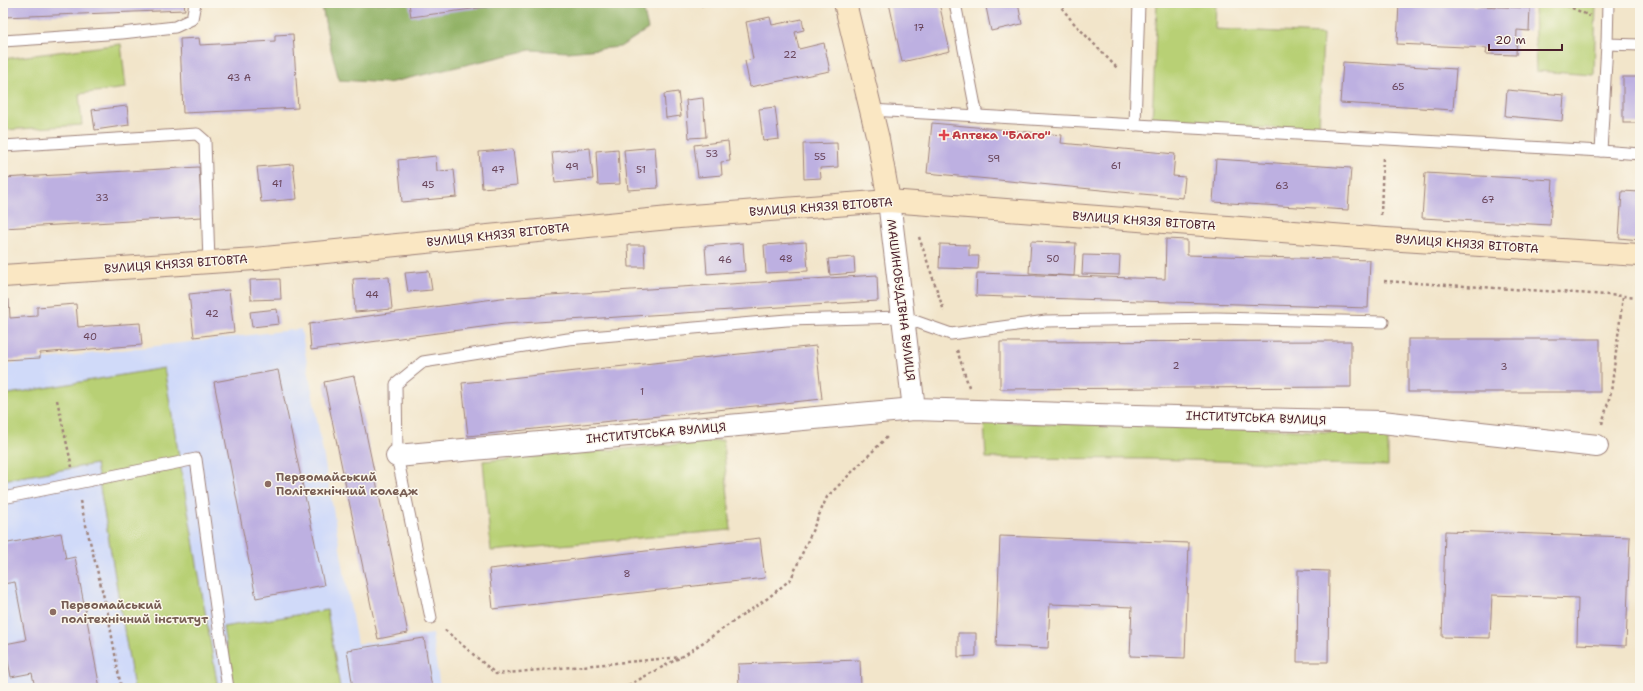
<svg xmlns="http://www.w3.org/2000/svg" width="1643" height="691" viewBox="0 0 1643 691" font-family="'Shantell Sans',sans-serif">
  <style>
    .built { fill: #d0daf9 }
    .green { fill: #b8d075; stroke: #817850 }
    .forest { fill: #92b266; stroke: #6e6848 }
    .building { fill: #bdb0e1 }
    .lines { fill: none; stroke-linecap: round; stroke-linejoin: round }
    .lane-casing { stroke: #9e827a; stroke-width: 13 }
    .street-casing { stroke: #9e827a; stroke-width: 24 }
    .secondary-casing { stroke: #9e827a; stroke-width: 24 }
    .path { stroke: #9e827a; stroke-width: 2.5; stroke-dasharray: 3 3; stroke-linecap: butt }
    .lane { stroke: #fff; stroke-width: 11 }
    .street { stroke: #fff; stroke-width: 22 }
    .secondary { stroke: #fae7c3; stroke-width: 22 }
    .health-dot { fill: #e0444e; stroke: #fbf7ec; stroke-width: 1.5 }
    .education-dot { fill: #8d6e63; stroke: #fbf7ec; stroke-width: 1.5 }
    .labels { text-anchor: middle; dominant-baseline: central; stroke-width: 3; stroke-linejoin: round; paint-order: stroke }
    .number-label { font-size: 10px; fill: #674358 }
    .health-label { font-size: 12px; font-weight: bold; fill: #be3a42; stroke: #fbf7ec; text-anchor: start }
    .street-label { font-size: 12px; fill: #4a1f2b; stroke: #fbf7ec }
    .education-label { font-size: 12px; font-weight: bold; fill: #785e54; stroke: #fbf7ec; text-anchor: start }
  </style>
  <rect width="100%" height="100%" fill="#fbf7ec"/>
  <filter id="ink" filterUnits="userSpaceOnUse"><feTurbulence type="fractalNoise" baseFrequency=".025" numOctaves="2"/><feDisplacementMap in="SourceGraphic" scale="8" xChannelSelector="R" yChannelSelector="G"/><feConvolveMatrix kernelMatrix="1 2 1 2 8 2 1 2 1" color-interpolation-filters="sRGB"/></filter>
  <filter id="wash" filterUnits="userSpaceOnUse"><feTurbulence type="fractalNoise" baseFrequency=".012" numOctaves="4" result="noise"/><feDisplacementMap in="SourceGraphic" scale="16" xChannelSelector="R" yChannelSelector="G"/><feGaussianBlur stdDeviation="0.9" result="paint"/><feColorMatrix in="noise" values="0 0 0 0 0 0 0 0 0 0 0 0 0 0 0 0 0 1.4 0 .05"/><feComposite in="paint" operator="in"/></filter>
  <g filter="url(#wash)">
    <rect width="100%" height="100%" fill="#f2e5ca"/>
    <path class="built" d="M301,329L357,644L432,634L440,688H3V364Z"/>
    <g class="green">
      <path d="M1157,3H1216L1215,29L1323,34L1319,130L1152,123Z"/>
      <path d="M1534,3H1596L1594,75L1536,71Z"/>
      <path d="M121,44L126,88L79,94L82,125L4,130L3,59Z"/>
      <path d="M164,368L218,688H134L96,464L3,480V395Z"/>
      <path d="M984,422L1279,429L1388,436V466L1148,459L986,458Z"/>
      <path d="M723,440L731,530L491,551L483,461Z"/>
      <path d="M327,610L340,688H233L223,627Z"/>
    </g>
    <path class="forest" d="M323,3H642L648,29L620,47L568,52L530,50L388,83L339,80L329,42L322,7Z"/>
    <g id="blocks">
      <g class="building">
        <path d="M3,3H184L185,10L3,17Z"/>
        <path d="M409,3H510V4L411,17Z"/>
        <path d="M700,3H713V4L701,6Z"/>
        <path d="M889,3H939L950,51L902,62Z"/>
        <path d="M1007,3H1018L1022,24L991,31L986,7Z"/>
        <path d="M1399,3L1530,8L1529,31L1517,30L1516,55L1486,54L1487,48L1397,44Z"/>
        <path d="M770,17L772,25L802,19L804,30L795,32L799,49L824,43L830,71L750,87L745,61L753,59L746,22Z"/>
        <path d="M293,34L298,108L183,113L180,39L199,38L200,45L275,41V35Z"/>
        <path d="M1343,62L1456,69L1453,110L1340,103Z"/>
        <rect x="1623" y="77" width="17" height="46"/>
        <path d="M1507,90L1564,95L1562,121L1505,116Z"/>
        <path d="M678,92L681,116L666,118L664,94Z"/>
        <path d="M703,98L706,137L689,138L686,100Z"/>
        <path d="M127,106L129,125L95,130L92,110Z"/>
        <path d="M775,107L779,139L763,141L759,109Z"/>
        <path d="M932,123L1062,135L1061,143L1175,154L1173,176L1185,177L1183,198L927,173Z"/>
        <path d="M728,141L730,161L721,162L722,175L698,177L694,145Z"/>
        <path d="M837,143L838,167L820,168L821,178L804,179L803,144Z"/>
        <path d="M655,147L658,188L628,190L624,150Z"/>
        <path d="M590,148L593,179L555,183L552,152Z"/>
        <path d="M513,149L517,185L482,188L479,152Z"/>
        <path d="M618,149L620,184L598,185L596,151Z"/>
        <path d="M436,156L437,171L454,170L457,197L402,202L398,160Z"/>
        <path d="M1216,159L1351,168L1348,210L1213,202Z"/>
        <path d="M293,164L297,199L261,202L257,167Z"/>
        <path d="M199,167L202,217L3,228V178Z"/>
        <path d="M1425,173L1553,180L1550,225L1422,218Z"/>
        <path d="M1622,191L1640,192V240L1619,238Z"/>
        <path d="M1166,239L1187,240V255L1370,260L1368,308L976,296L977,273L1165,279Z"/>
        <path d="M1031,241L1076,243L1074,276L1029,273Z"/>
        <path d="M806,242L808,271L766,273L764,245Z"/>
        <path d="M743,243L745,271L707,274L705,246Z"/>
        <path d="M940,244L969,245V256H979L978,269L939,268Z"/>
        <path d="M628,245H644L645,267H629Z"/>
        <path d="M1083,255L1120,256L1119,275L1082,274Z"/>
        <path d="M854,257L855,273L830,275L828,259Z"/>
        <path d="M429,271L432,290L408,292L405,273Z"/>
        <path d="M877,275L878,301L504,324L311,350L309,324L501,298Z"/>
        <path d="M389,277L392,309L355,312L353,279Z"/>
        <path d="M280,279L281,299L251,300L250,280Z"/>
        <path d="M229,290L234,332L194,337L189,294Z"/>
        <path d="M9,300L10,318L37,316V307L76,304L78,327L140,323L142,345L40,353V358L3,360V301Z"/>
        <path d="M277,309L279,324L252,327L250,312Z"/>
        <rect x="1408" y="339" width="192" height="53"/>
        <path d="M1351,341V387L1000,389V342Z"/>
        <path d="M816,346L822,399L468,436L462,383Z"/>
        <path d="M278,370L324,585L256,598L214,382Z"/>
        <path d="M354,376L408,633L378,639L324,382Z"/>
        <path d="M1445,531L1630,537L1626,646L1577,644L1578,598L1492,595L1490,638L1442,637Z"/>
        <path d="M61,533L66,559L75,557L100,688H35L32,673L11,677L5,644L26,640L15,582L3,584V544Z"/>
        <path d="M1000,536L1189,543L1185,658L1130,656L1132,607L1050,604L1048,648L996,646Z"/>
        <path d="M760,538L765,578L493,609L489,569Z"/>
        <path d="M1298,570L1329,571L1328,662H1297Z"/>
        <path d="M958,633H976V656L958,657Z"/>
        <path d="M424,638L432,688H353L347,650Z"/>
        <path d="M860,660L861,688H739L738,664Z"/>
      </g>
    </g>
  </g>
  <g filter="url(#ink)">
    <use href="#blocks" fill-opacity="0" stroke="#9e827a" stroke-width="1"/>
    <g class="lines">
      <defs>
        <g id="lane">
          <path d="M955,3L977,116"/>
          <path d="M1608,3L1607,44L1640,45"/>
          <path d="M3,41L122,33L175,27L192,19L195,3"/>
          <path d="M870,110L1601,151L1607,44"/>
          <path d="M1135,125L1139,3"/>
          <path d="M3,146L197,134L205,141L209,262"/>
          <path d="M1601,151L1640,154"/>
          <path d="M3,498L196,459L218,622L228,688"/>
          <path d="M431,618L397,456L396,384L423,362L568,339L787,320L903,317L951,334L1046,321L1216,318L1383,322"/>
        </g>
        <g id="street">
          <path d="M889,201L914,409"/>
          <path d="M397,456L914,409L1096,415L1382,422L1597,446"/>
        </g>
        <g id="secondary">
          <path d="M845,3L878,139L889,201"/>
          <path d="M3,276L255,259L679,217L889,201L1386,239L1640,255"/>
        </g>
      </defs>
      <use href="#lane" class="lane-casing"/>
      <use href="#street" class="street-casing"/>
      <use href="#secondary" class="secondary-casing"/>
      <g class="path">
        <path d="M1058,3L1072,21L1118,69"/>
        <path d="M1561,3L1590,16"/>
        <path d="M1381,215L1383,156"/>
        <path d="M919,237L944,311"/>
        <path d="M1384,281L1640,297"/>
        <path d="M957,350L969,387"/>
        <path d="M57,400L72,467"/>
        <path d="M1602,424L1611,392L1623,296"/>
        <path d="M80,501L108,614L121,688"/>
        <path d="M445,630L496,674L681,657"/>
        <path d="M3,662L8,661"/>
        <path d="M3,676L6,688"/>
        <path d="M623,688L683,656L768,598L791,579L827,497L889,435"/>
      </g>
      <use href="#lane" class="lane"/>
      <use href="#street" class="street"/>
      <use href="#secondary" class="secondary"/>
    </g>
  </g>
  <path class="health-dot" d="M942 129h4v4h4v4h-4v4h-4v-4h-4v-4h4z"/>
  <g class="education-dot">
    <circle cx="268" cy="484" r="4"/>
    <circle cx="53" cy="612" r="4"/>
  </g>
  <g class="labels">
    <g class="number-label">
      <text x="919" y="27">17</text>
      <text x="790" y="54">22</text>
      <text x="239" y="77">43 А</text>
      <text x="1398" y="86">65</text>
      <text x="712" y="153">53</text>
      <text x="820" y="156">55</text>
      <text x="994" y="158">59</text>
      <text x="1116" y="165">61</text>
      <text x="572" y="166">49</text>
      <text x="498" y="169">47</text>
      <text x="641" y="169">51</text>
      <text x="277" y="183">41</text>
      <text x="428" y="184">45</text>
      <text x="1282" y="185">63</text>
      <text x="102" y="197">33</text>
      <text x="1488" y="199">67</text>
      <text x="786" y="258">48</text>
      <text x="1053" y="258">50</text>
      <text x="725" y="259">46</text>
      <text x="372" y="294">44</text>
      <text x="212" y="313">42</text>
      <text x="90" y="336">40</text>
      <text x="1176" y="365">2</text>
      <text x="1504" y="366">3</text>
      <text x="642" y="391">1</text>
      <text x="627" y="573">8</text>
    </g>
    <g class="health-label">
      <text x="952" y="135">Аптека "Благо"</text>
    </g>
    <g class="street-label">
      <text transform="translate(821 207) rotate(-4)">ВУЛИЦЯ КНЯЗЯ ВІТОВТА</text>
      <text transform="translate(1144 221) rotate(4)">ВУЛИЦЯ КНЯЗЯ ВІТОВТА</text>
      <text transform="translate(498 235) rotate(-6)">ВУЛИЦЯ КНЯЗЯ ВІТОВТА</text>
      <text transform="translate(1467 244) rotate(4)">ВУЛИЦЯ КНЯЗЯ ВІТОВТА</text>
      <text transform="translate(176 264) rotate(-4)">ВУЛИЦЯ КНЯЗЯ ВІТОВТА</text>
      <text transform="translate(901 300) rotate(83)">МАШИНОБУДІВНА ВУЛИЦЯ</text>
      <text transform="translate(1256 418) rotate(2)">ІНСТИТУТСЬКА ВУЛИЦЯ</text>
      <text transform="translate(656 433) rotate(-5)">ІНСТИТУТСЬКА ВУЛИЦЯ</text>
    </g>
    <g class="education-label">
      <text x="276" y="477">Первомайський<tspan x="276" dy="14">Політехнічний коледж</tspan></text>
      <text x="61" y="605">Первомайський<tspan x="61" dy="14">політехнічний інститут</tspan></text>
    </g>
  </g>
  <rect width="1643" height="691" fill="none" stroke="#fbf7ec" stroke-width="16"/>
  <path d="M1489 44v6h73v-6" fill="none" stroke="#4a1f2b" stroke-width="2"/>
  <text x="1495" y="44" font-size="12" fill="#4a1f2b" stroke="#fbf7ec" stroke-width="3" paint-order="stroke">20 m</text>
</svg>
